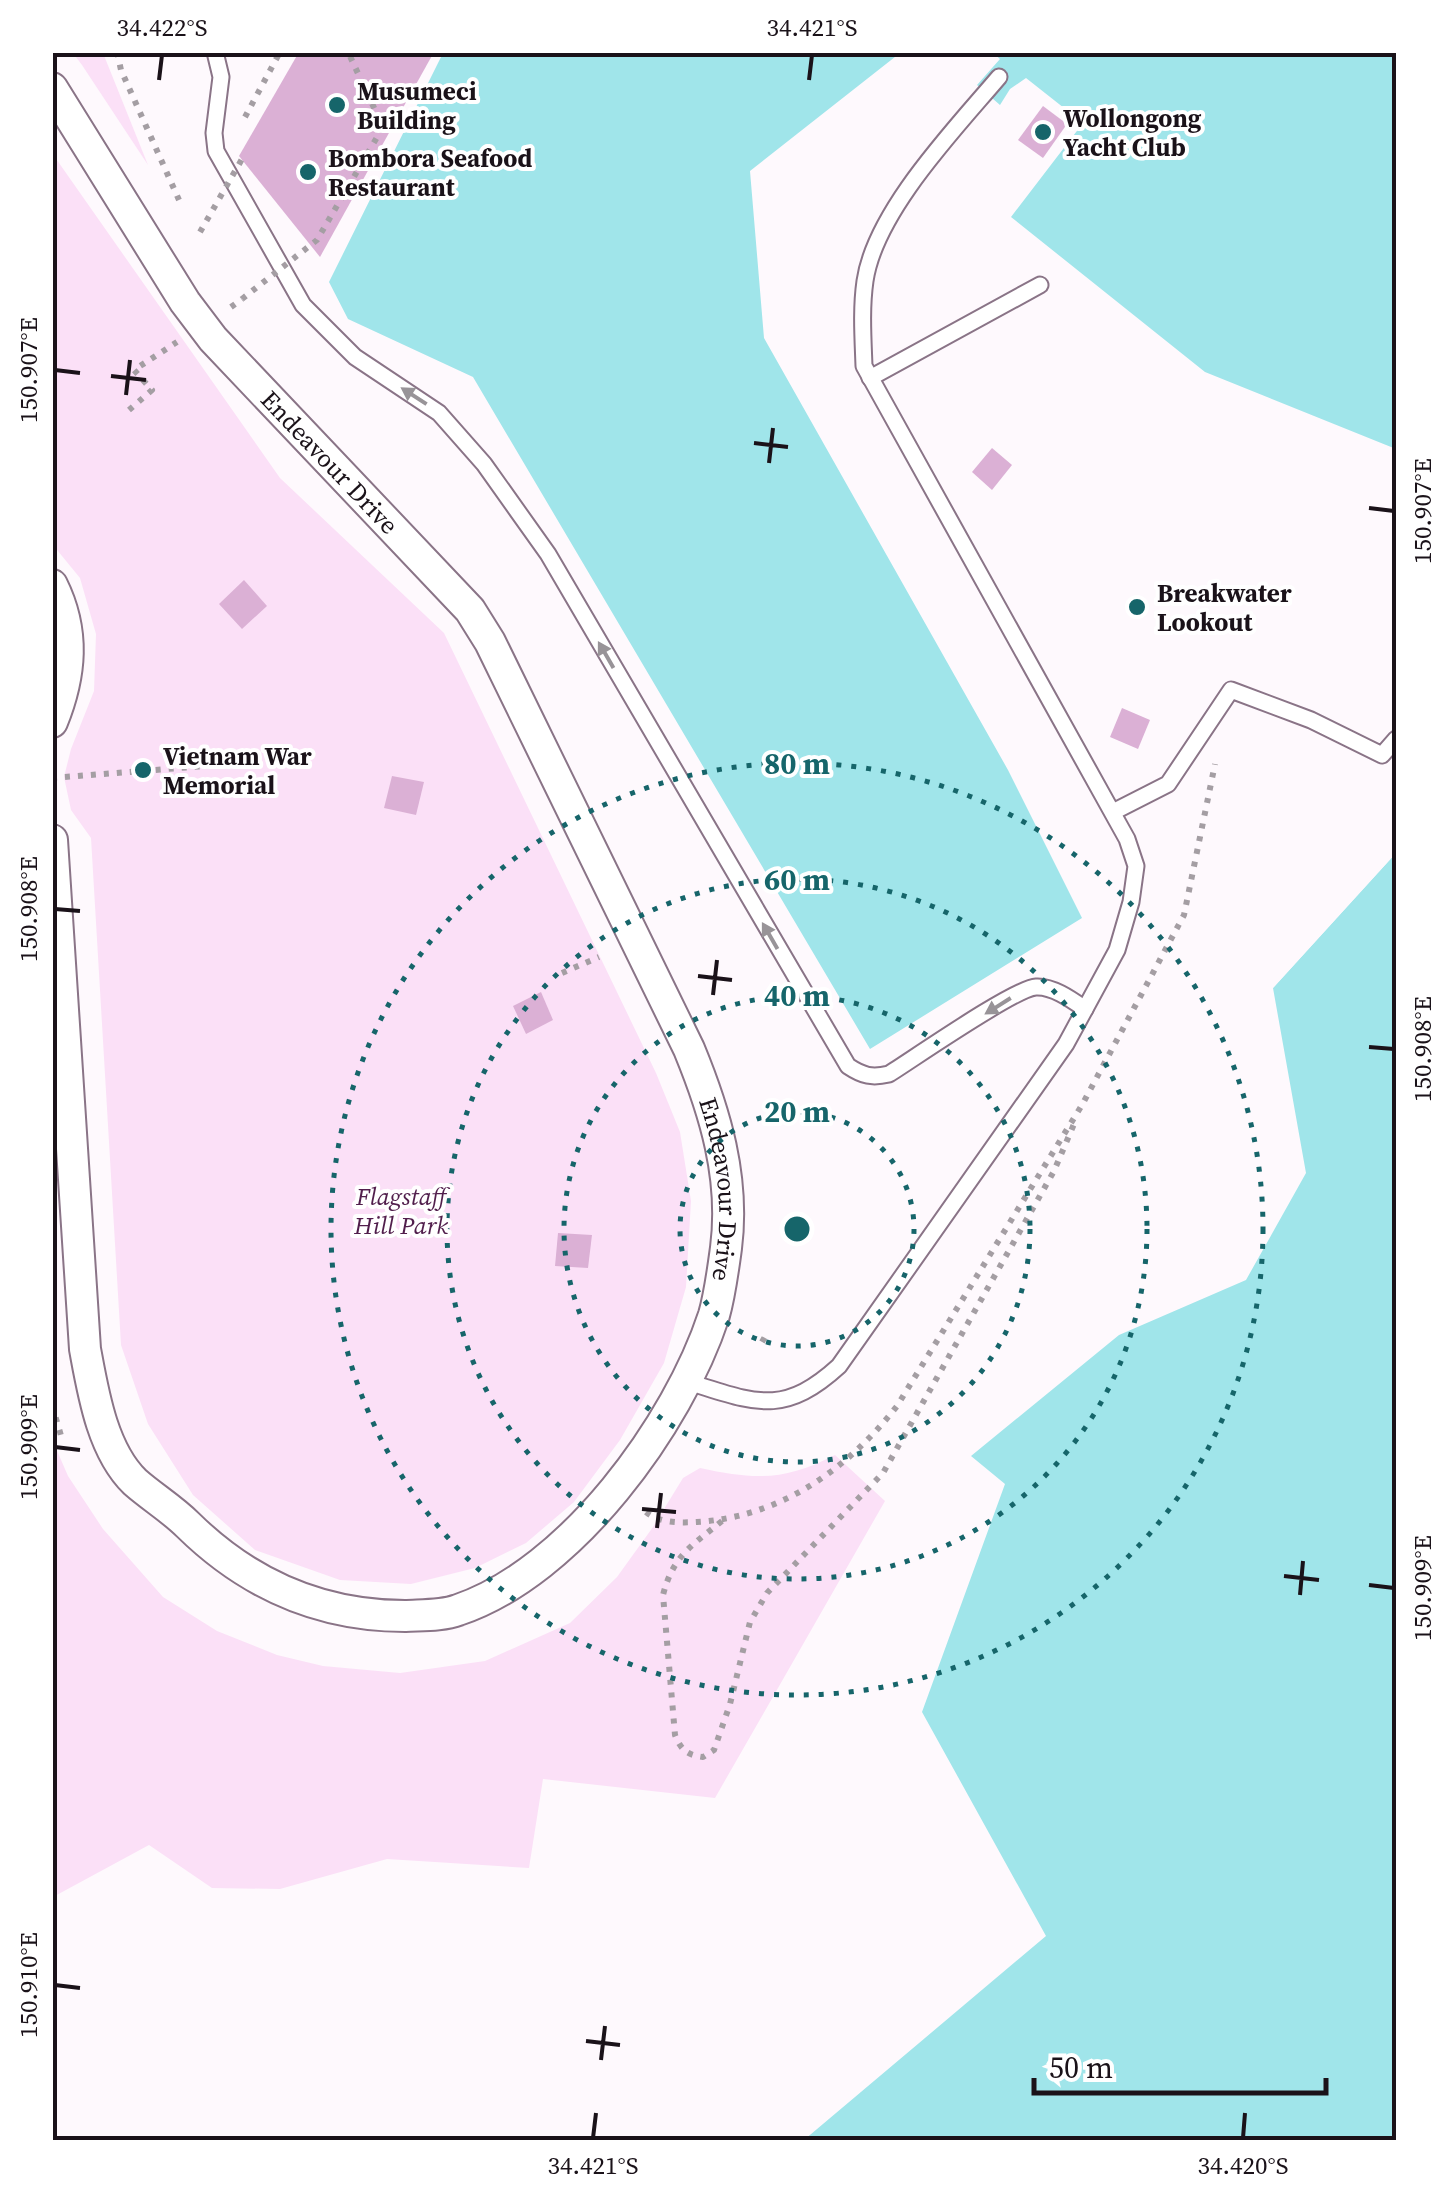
<svg xmlns="http://www.w3.org/2000/svg" width="1449" height="2193" viewBox="0 0 1449 2193" font-family="'Source Serif 4',serif">
  <style>
    .green { fill: #fbe0f7 }
    .water { fill: #a0e5ea }
    .pier { fill: #fef9fd }
    .building { fill: #dbb0d5 }
    .lines { fill: none; stroke-linecap: round; stroke-linejoin: round }
    .service-casing { stroke: #8a7487; stroke-width: 19 }
    .minor-casing { stroke: #8a7487; stroke-width: 34 }
    .path { stroke: #a49ea3; stroke-width: 6; stroke-dasharray: 5 8; stroke-linecap: butt }
    .service { stroke: #fff; stroke-width: 15 }
    .minor { stroke: #fff; stroke-width: 30 }
    .path-bridge { stroke: #a49ea3; stroke-width: 6; stroke-dasharray: 5 8; stroke-linecap: butt }
    .oneway { fill: #989498 }
    .ticks { fill: none; stroke: #1a1219; stroke-width: 4 }
    .ring { fill: none; stroke: #16656a; stroke-width: 5; stroke-dasharray: 5 10 }
    .poi-dot { fill: #16656a; stroke: #fff; stroke-width: 4 }
    .labels { text-anchor: middle; dominant-baseline: central; stroke-width: 8; stroke-linejoin: round; paint-order: stroke }
    .poi-label { font-size: 25px; font-weight: bold; fill: #1a1219; stroke: #fff; text-anchor: start }
    .street-label { font-size: 25px; fill: #1a1219; stroke: #fff }
    .park-label { font-size: 25px; font-style: italic; fill: #511e4c; stroke: #fff }
    .centre { fill: #16656a; stroke: #fff; stroke-width: 5 }
    .ring-label { font-size: 30px; text-anchor: middle; font-weight: bold; fill: #16656a; stroke: #fff; stroke-width: 8; stroke-linejoin: round; paint-order: stroke }
    .neatline { fill: none; stroke: #1a1219; stroke-width: 4 }
    .ticks-label { font-size: 25px; text-anchor: middle; fill: #1a1219 }
  </style>
  <rect width="100%" height="100%" fill="#fef9fd"/>
  <g class="green">
    <path d="M73,53H103L148,165L82,65Z"/>
    <path d="M52,153L280,478L444,633L656,1073L680,1132L691,1201L686,1287L664,1363L620,1440L574,1502L526,1543L475,1568L411,1584L340,1580L255,1550L193,1495L148,1424L121,1345L91,838L71,810L64,777L71,749L94,691L96,634L80,578L53,545Z"/>
    <path d="M52,1439L68,1476L103,1529L163,1597L217,1631L277,1655L323,1666L400,1673L485,1661L570,1623L617,1577L653,1527L683,1478L700,1468C756,1480 784,1481 835,1455L885,1501L715,1798L543,1779L529,1868L387,1859L280,1889L212,1888L149,1845L53,1897Z"/>
  </g>
  <g class="water">
    <path d="M443,53H900L750,171L764,338L1008,770L1082,918L870,1049L473,377L348,319L329,282Z"/>
    <path d="M993,53H1396V449L1205,372L1011,217L1083,123L1026,78L1010,89L1000,105L977,85L1000,59Z"/>
    <path d="M1396,853V2140H804L1046,1936L922,1712L1005,1484L971,1456L1119,1335L1246,1280L1306,1173L1273,988Z"/>
  </g>
  <path class="pier" d="M1396,848V853L1273,988L1275,978Z"/>
  <g class="building">
    <path d="M299,52H434L320,257L239,156Z"/>
    <path d="M1043,106L1067,124L1043,158L1018,140Z"/>
    <path d="M992,448L1012,465L992,490L972,472Z"/>
    <path d="M244,580L267,606L242,629L219,604Z"/>
    <path d="M1122,708L1150,720L1138,749L1110,737Z"/>
    <path d="M392,776L424,782L416,815L384,808Z"/>
    <path d="M541,992L553,1020L526,1034L513,1006Z"/>
    <path d="M558,1233L592,1235L588,1268L555,1266Z"/>
  </g>
  <g class="lines">
    <defs>
      <g id="service">
        <path d="M215,52L221,77L214,133L216,151L303,305L355,357L439,413L484,464L548,554L848,1066C863,1076 872,1078 889,1074C913,1059 1015,988 1036,987C1053,986 1072,1000 1085,1009"/>
        <path d="M870,378L1040,285"/>
        <path d="M1113,812L1168,784L1231,690L1311,720L1382,755L1396,739"/>
        <path d="M685,1381C752,1401 781,1419 839,1366L1066,1044L1117,950L1131,902L1136,866L1127,839L864,366C863,338 861,309 865,281C875,212 954,130 999,77"/>
      </g>
      <g id="minor">
        <path id="s1" d="M52,88L185,302L213,339L470,610L490,642L689,1049C715,1112 735,1178 726,1248C723,1270 720,1294 714,1315C678,1425 571,1572 458,1610C442,1616 422,1615 405,1616C321,1616 248,1584 188,1525C172,1509 152,1497 135,1482C102,1450 93,1392 85,1349L52,840"/>
        <path d="M52,585C75,631 71,675 52,722"/>
      </g>
    </defs>
    <use href="#service" class="service-casing"/>
    <use href="#minor" class="minor-casing"/>
    <g class="path">
      <path d="M117,52L121,70L179,200"/>
      <path d="M245,117L280,52"/>
      <path d="M231,307L242,299"/>
      <path d="M129,410L152,390L134,370L177,342"/>
      <path d="M52,778L231,764"/>
      <path d="M562,973L599,957"/>
      <path d="M762,1342L767,1333"/>
      <path d="M52,1405L62,1439"/>
      <path d="M646,1512C659,1523 679,1523 697,1522C780,1517 847,1470 897,1406L1082,1105L1184,915L1215,764"/>
      <path d="M722,1521C691,1546 673,1556 663,1595L675,1735C681,1750 687,1755 703,1757L714,1750L730,1704L750,1622L767,1593L883,1473L1054,1171L1074,1124"/>
    </g>
    <use href="#service" class="service"/>
    <use href="#minor" class="minor"/>
    <g class="path-bridge">
      <path d="M200,232L242,159"/>
      <path d="M242,299L317,240L383,127L348,52"/>
    </g>
  </g>
  <defs><path id="oneway-solid" d="M-6-.8H1V-3.2L6.5 0L1 3.2V.8H-6Z" transform="scale(2.5)"/></defs>
  <g class="oneway">
    <use href="#oneway-solid" transform="translate(414 396) rotate(-147)"/>
    <use href="#oneway-solid" transform="translate(606 655) rotate(-120)"/>
    <use href="#oneway-solid" transform="translate(770 936) rotate(-120)"/>
    <use href="#oneway-solid" transform="translate(998 1006) rotate(148)"/>
  </g>
  <path class="ticks" d="M159,80L162,55M809,80L812,55M55,370L80,373M111,376L146,380M126,395L130,360M754,443L788,447M769,463L773,428M1369,508L1394,511M55,909L80,911M698,976L732,980M713,995L717,960M1369,1047L1394,1049M55,1447L80,1450M642,1509L676,1512M657,1528L661,1493M1284,1576L1319,1580M1369,1585L1394,1588M1300,1595L1303,1561M55,1985L80,1988M586,2041L620,2045M601,2060L605,2026M593,2138L596,2113M1243,2138L1245,2113"/>
  <g class="ring">
    <circle cx="797" cy="1229" r="117"/>
    <circle cx="797" cy="1229" r="233"/>
    <circle cx="797" cy="1229" r="350"/>
    <circle cx="797" cy="1229" r="466"/>
  </g>
  <g class="poi-dot">
    <circle cx="337" cy="105" r="10"/>
    <circle cx="1043" cy="132" r="10"/>
    <circle cx="308" cy="172" r="10"/>
    <circle cx="1137" cy="607" r="10"/>
    <circle cx="143" cy="770" r="10"/>
  </g>
  <g class="labels">
    <g class="poi-label">
      <text x="357" y="91">Musumeci<tspan x="357" dy="29">Building</tspan></text>
      <text x="1063" y="118">Wollongong<tspan x="1063" dy="29">Yacht Club</tspan></text>
      <text x="328" y="158">Bombora Seafood<tspan x="328" dy="29">Restaurant</tspan></text>
      <text x="1157" y="593">Breakwater<tspan x="1157" dy="29">Lookout</tspan></text>
      <text x="163" y="756">Vietnam War<tspan x="163" dy="29">Memorial</tspan></text>
    </g>
    <g class="street-label">
      <text stroke="none"><textPath href="#s1" startOffset="468">Endeavour Drive</textPath></text>
      <text stroke="none"><textPath href="#s1" startOffset="1308">Endeavour Drive</textPath></text>
    </g>
    <g class="park-label">
      <text x="401" y="1196">Flagstaff<tspan x="401" dy="29">Hill Park</tspan></text>
    </g>
  </g>
  <circle cx="797" cy="1229" r="15" class="centre"/>
  <g class="ring-label">
    <text x="797" y="774">80 m</text>
    <text x="797" y="890">60 m</text>
    <text x="797" y="1006">40 m</text>
    <text x="797" y="1122">20 m</text>
  </g>
  <rect width="1449" height="2193" fill="none" stroke="#ffffff" stroke-width="110"/>
  <path d="M1034 2078v15h292v-15" fill="none" stroke="#1a1219" stroke-width="5"/>
  <text x="1049" y="2078" font-size="30" fill="#1a1219" stroke="#ffffff" stroke-width="8" paint-order="stroke">50 m</text>
  <rect x="55" y="55" width="1339" height="2083" class="neatline"/>
  <g class="ticks-label">
    <text x="162" y="36">34.422°S</text>
    <text x="812" y="36">34.421°S</text>
    <text transform="translate(28 370) rotate(-90)" y="9">150.907°E</text>
    <text transform="translate(1422 511) rotate(-90)" y="9">150.907°E</text>
    <text transform="translate(28 909) rotate(-90)" y="9">150.908°E</text>
    <text transform="translate(1422 1049) rotate(-90)" y="9">150.908°E</text>
    <text transform="translate(28 1447) rotate(-90)" y="9">150.909°E</text>
    <text transform="translate(1422 1588) rotate(-90)" y="9">150.909°E</text>
    <text transform="translate(28 1985) rotate(-90)" y="9">150.910°E</text>
    <text x="593" y="2174">34.421°S</text>
    <text x="1243" y="2174">34.420°S</text>
  </g>
</svg>
